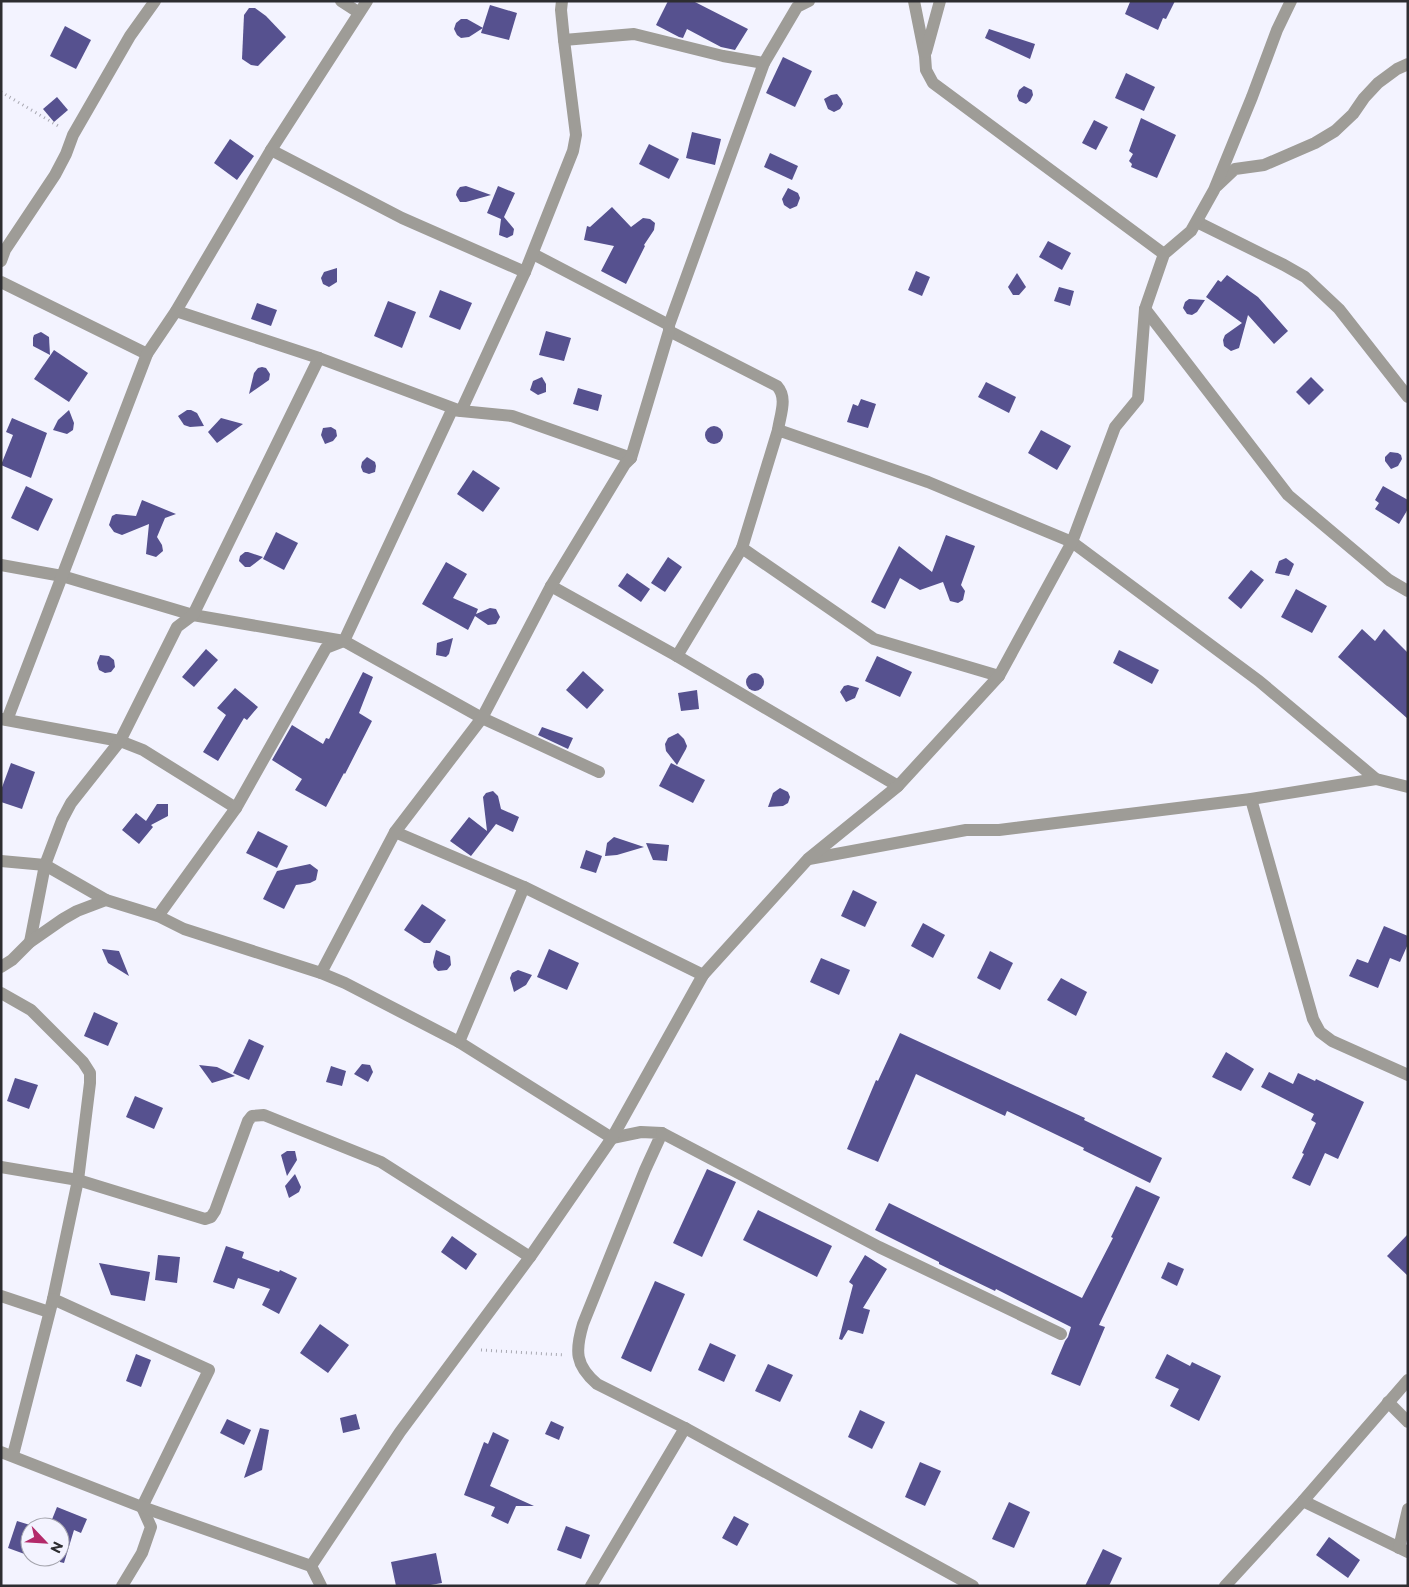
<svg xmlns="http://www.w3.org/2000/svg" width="1409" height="1587" viewBox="0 0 1409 1587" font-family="Commissioner,sans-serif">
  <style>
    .building { fill: #56518f }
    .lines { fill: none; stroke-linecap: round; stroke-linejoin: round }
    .path { stroke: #a9a9b2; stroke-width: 3; stroke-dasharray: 1 4; stroke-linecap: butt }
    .street { stroke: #9e9c97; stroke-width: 12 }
  </style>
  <rect width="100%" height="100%" fill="#f3f3ff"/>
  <g class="building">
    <path d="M668,1H693L748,29L735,50L721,47L687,29L683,38L679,37L656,25Z"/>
    <path d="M1128,1H1175L1166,19L1163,18L1158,30L1125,14L1130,2Z"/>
    <path d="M490,5L517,13L509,40L481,33Z"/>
    <path d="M249,8H255L266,16L286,37L258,66L251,65L242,59L244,15Z"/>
    <path d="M461,19H467L483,28L469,37L461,38L457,35L454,29L456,23Z"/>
    <path d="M65,26L91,40L76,69L50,56Z"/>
    <path d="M989,29L1035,44L1030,59L985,38Z"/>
    <path d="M783,57L812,71L795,107L766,93Z"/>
    <path d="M1126,73L1155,87L1144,111L1115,98Z"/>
    <path d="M1024,86L1032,90L1033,95L1030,101L1026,104L1019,101L1017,96L1019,90Z"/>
    <path d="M837,94L841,99L843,104L840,109L834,112L828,109L824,99L831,95Z"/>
    <path d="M57,97L68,110L54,122L43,109Z"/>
    <path d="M1141,118L1176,135L1157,178L1131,167L1132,164L1129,161L1133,154L1129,151Z"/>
    <path d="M1094,120L1108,127L1096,150L1082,143Z"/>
    <path d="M692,132L721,139L715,165L686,158Z"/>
    <path d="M230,139L254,156L237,180L214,163Z"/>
    <path d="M649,144L679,159L669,179L639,164Z"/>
    <path d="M770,153L798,166L792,180L764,167Z"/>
    <path d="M466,186L491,195L466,202H460L456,195L457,191L460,187Z"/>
    <path d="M498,186L515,193L504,217L514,229L513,235L507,238L499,235L501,219L487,213Z"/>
    <path d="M788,188L798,193L800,198L797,206L790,209L784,205L782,199Z"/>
    <path d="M612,207L631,227L643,218L650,219L655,223L654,230L644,245L645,246L626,284L601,271L614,246L584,240L587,226L590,227Z"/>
    <path d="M1048,241L1071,253L1062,270L1039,257Z"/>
    <path d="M337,268V282L329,287L323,284L321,278L324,272Z"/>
    <path d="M916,271L930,277L922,296L908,290Z"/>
    <path d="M1017,273L1026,287L1019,295H1013L1008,287Z"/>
    <path d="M1227,275L1258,297L1288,331L1274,344L1248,315L1239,348L1231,351L1224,346L1223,340L1225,335L1242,323L1206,297L1218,280L1221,282Z"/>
    <path d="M1059,287L1074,291L1070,306L1054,301Z"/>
    <path d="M440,290L472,303L460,330L429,317Z"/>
    <path d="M1189,299L1205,300L1197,312L1192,315L1187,314L1183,308L1185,302Z"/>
    <path d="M388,301L416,312L402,348L374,336Z"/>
    <path d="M257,303L277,310L271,326L251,319Z"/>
    <path d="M546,331L571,338L564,361L539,355Z"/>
    <path d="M41,332L49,337L50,355L33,346V338L34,335Z"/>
    <path d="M54,350L88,373L69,402L34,379Z"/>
    <path d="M262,367L266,368L270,374L269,380L249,394L254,373L258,368Z"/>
    <path d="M542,377L546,384V392L538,395L530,390L533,381Z"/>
    <path d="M1311,377L1324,390L1309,405L1296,392Z"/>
    <path d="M986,382L1016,397L1009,413L978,397Z"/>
    <path d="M578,388L602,395L598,411L573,404Z"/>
    <path d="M861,399L876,404L868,428L847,422L853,404L858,406Z"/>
    <path d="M69,410L74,423L73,430L67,434L53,430L58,420Z"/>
    <path d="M187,410H191L197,413L204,426L190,427L184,425L178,416Z"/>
    <path d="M12,418L47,433L31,478L1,465L13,435L6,432Z"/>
    <path d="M221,418L243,424L217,443L208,432Z"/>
    <circle cx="714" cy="435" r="9"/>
    <path d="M331,427L336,430L337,436L333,441L325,444L321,435L323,428Z"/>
    <path d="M1041,430L1071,446L1057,470L1028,453Z"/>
    <path d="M1390,452L1398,453L1401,455L1402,459L1398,466L1391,469L1385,461V457Z"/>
    <path d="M367,457L375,462L376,466L375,472L369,474L363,472L361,467L362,462Z"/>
    <path d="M473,470L500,488L483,512L457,494Z"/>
    <path d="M26,486L53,499L38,531L11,518Z"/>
    <path d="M1383,486L1408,500V509L1399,524L1375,509L1379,503L1375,500Z"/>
    <path d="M142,500L176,514L165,518L157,537L162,545L163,551L156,557L146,554L149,524L122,535L114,532L109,525L112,516L116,514L136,516Z"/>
    <path d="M276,532L298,543L284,570L263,559Z"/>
    <path d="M946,535L975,546L961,585L965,591L963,600L958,603L950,601L943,582L920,590L900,578L885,609L871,602L899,546L932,572Z"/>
    <path d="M245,552H248L263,557L250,567H245L239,561L240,556Z"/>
    <path d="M668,557L682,567L665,592L651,583Z"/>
    <path d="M1286,558L1294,564L1289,576L1275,573L1279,561Z"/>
    <path d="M446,562L467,574L453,598L478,609L476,614L490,608L496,609L500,617L496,624L488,625L475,616L468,630L422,604Z"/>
    <path d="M1251,570L1264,580L1241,609L1228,598Z"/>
    <path d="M627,573L650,589L641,602L618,586Z"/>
    <path d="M1296,589L1327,606L1312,633L1281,617Z"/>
    <path d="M1362,629L1375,641L1384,629L1408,653V719L1338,657Z"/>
    <path d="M453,638L449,654L446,657L436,655L437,643Z"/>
    <path d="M206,649L218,660L194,687L182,677Z"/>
    <path d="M1119,650L1159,670L1152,684L1113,663Z"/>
    <path d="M100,655L109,656L114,660L115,667L111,672L105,673L99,670L97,663Z"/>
    <path d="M877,656L912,672L900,697L865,681Z"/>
    <path d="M583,671L604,690L587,709L566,690Z"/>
    <path d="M363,672L373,677L359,713L372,721L345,774L344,773L326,807L295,790L302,779L272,760L292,725L323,744L326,738L329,739Z"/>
    <circle cx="755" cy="682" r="9"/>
    <path d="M848,685L859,688L855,698L846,702L840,692L844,686Z"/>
    <path d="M235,688L258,707L247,720L244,718L218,761L203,752L226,715L217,708Z"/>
    <path d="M697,690L699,709L681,711L678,693Z"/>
    <path d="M542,727L573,738L568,749L538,735Z"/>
    <path d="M678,733L684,739L687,746L686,749L677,765L666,751L665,744L668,738Z"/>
    <path d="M11,763L35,772L22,809L1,802V790Z"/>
    <path d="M671,763L705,780L693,803L659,786Z"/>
    <path d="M780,788L788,792L790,797L788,803L783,806L768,807L773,793Z"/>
    <path d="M493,791L498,796L501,809L519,817L513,832L496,824L471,856L450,841L469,817L487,831L483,797L486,793Z"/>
    <path d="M157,804H168V816L151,825L153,827L139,844L122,830L136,813L146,821Z"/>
    <path d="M258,831L288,846L277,868L246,853Z"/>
    <path d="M614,837L644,847L617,855L605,856L607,843Z"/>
    <path d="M646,843L669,845L667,861L653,860Z"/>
    <path d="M586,850L602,856L596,873L580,868Z"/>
    <path d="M310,864L318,870L316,880L310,883L296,885L284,909L263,899L277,871Z"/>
    <path d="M853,890L877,902L865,927L841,916Z"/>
    <path d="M422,904L446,920L430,943H424L404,930Z"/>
    <path d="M923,923L945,935L933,958L911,946Z"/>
    <path d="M1384,926L1408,936V944L1400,962L1390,958L1378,988L1349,976L1357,959L1368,963Z"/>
    <path d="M102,949L119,951L129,976L108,963Z"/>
    <path d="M549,949L579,963L567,990L537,977Z"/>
    <path d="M436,950L450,956L451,965L447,970L438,971L434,967L433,962Z"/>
    <path d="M990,951L1013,963L1000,990L977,978Z"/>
    <path d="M821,958L850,970L839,995L810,982Z"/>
    <path d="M518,970L532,975L526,985L514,992L510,978L512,973Z"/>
    <path d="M1061,978L1087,992L1076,1016L1047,1000Z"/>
    <path d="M94,1012L118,1023L108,1046L84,1036Z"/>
    <path d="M900,1033L1085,1118L1084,1120L1162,1158L1150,1183L1083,1150L1084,1148L1007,1111L1005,1116L916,1074L878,1162L847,1149L876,1080L878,1081Z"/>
    <path d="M249,1039L264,1046L249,1080L233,1073Z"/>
    <path d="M1226,1052L1254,1069L1241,1091L1212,1077Z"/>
    <path d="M362,1064L370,1065L373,1072L368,1082L354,1074Z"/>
    <path d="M199,1065L217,1067L235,1076L212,1083Z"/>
    <path d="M331,1066L346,1071L342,1086L326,1082Z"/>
    <path d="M1269,1072L1293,1084L1298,1073L1315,1081L1316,1079L1364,1102L1338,1159L1325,1153L1310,1186L1292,1178L1304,1154L1302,1153L1316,1123L1311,1120L1314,1114L1261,1087Z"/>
    <path d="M15,1078L38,1085L29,1109L7,1101Z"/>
    <path d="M135,1096L163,1108L154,1129L126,1117Z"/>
    <path d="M287,1151H295L297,1160L287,1176L281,1155Z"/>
    <path d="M707,1169L736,1182L702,1257L673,1243Z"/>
    <path d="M295,1174L301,1187L299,1192L289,1198L285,1186Z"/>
    <path d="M1136,1186L1160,1197L1099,1325L1105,1327L1080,1386L1051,1374L1065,1341L1068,1337L1071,1327L996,1289L995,1291L939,1264V1262L875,1230L889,1203L1082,1298L1113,1238L1111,1237Z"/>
    <path d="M758,1210L832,1246L817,1277L743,1240Z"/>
    <path d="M1408,1234V1276L1387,1256Z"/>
    <path d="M452,1236L477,1254L466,1270L441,1252Z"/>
    <path d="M226,1246L244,1252L242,1258L279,1272L280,1270L297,1278L279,1314L262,1305L270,1289L238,1278L234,1289L213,1282Z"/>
    <path d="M158,1255L180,1257L177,1283L155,1280Z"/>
    <path d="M865,1255L887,1269L863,1308L870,1310L863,1334L848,1330L842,1340L839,1339L853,1285L849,1282Z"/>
    <path d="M1168,1262L1184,1269L1177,1286L1161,1278Z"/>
    <path d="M99,1263L150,1272L145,1301L111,1295Z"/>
    <path d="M655,1281L685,1294L651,1372L621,1358Z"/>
    <path d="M320,1324L349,1345L328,1373L300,1353Z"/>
    <path d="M710,1343L736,1355L724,1382L698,1370Z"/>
    <path d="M136,1354L151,1360L141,1387L126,1381Z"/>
    <path d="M1167,1354L1190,1366L1192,1362L1221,1376L1199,1421L1170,1406L1179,1389L1155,1378Z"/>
    <path d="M768,1364L793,1375L780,1402L755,1391Z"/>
    <path d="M860,1410L885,1422L872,1449L848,1437Z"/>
    <path d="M356,1414L360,1429L343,1433L340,1418Z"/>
    <path d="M227,1419L251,1430L244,1445L220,1433Z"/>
    <path d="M551,1421L564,1427L559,1440L545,1434Z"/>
    <path d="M260,1428L269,1430L262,1470L244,1478Z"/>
    <path d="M493,1432L509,1440L490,1486L534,1506H514H516L508,1524L491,1516L495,1507L464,1495L484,1442L488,1444Z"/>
    <path d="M920,1462L941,1471L925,1506L905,1497Z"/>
    <path d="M1009,1502L1030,1512L1014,1548L992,1539Z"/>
    <path d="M57,1507L87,1519L81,1533L74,1530L64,1563L60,1562V1527H49Z"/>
    <path d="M734,1516L749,1524L737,1546L722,1538Z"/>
    <path d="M17,1521L30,1525V1556L8,1548Z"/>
    <path d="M566,1526L590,1535L581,1559L557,1550Z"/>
    <path d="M1329,1537L1360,1560L1348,1578L1316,1555Z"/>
    <path d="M1103,1549L1122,1558L1109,1586H1085Z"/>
    <path d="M436,1553L442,1583L425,1586H396L391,1562Z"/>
  </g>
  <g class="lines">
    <g class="path">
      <path d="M1,92L60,127"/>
      <path d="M481,1350L564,1355"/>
    </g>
    <g class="street">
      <path d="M341,1L358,12"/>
      <path d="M914,1L925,56L926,70L933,83L1164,254"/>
      <path d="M564,40L634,34L723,56L764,63L797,7L809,1"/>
      <path d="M926,52L940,1"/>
      <path d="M271,150L402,218L525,272"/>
      <path d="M1217,186L1235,169L1264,165L1315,143L1335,131L1353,114L1364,98L1378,83L1397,69L1408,64"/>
      <path d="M1197,222L1284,265L1305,277L1339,309L1408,397"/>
      <path d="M533,254L669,325"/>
      <path d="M1,261L5,250L55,175L66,154L73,135L130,36L155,1"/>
      <path d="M1,282L147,354"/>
      <path d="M1145,309L1288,495L1389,580L1408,591"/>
      <path d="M176,311L319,358L461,411L512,416L631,458"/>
      <path d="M669,331L777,386C788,398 780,415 778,430"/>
      <path d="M742,548L874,639L999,676"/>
      <path d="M1,565L62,576L193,615L344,641L482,718L599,772"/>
      <path d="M551,586L677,656L898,786"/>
      <path d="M677,656L742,548L778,430L928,482L1072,542L1259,681L1376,779L1408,787"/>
      <path d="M1,719L120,741L143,750L236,808"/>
      <path d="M7,720L147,354L176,311L271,150L367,1"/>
      <path d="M1251,799L1313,1019L1320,1032L1332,1041L1408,1075"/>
      <path d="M395,832L524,887L703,975"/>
      <path d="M809,859L966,830H999L1251,799L1376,779"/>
      <path d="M1,861L45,865L106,900"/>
      <path d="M158,916L236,808L326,648L344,641L452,410L461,411L525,272L573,151L576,135L564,40L561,10L562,1"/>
      <path d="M30,942L45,865L62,820L71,803L120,741L177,627L193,615L319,358"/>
      <path d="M1,967L12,960L30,942L63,919L77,911L106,900L158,916L184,929L321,973L345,983L459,1042L612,1138L641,1132L662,1133L645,1170L583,1324C575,1351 575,1365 597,1384L685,1428L973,1586"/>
      <path d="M321,973L395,832L482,718L551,586L625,464L631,458L669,331V325L764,63"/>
      <path d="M1,993L31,1010L83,1062L90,1073V1083L78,1180L53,1299L13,1455"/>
      <path d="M459,1042L524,887"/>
      <path d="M662,1133L879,1247L1061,1334"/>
      <path d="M1,1167L78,1180L205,1219L211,1217L215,1211L248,1121L252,1116L264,1115L381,1162L530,1257"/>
      <path d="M1,1296L49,1312"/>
      <path d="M53,1299L209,1370L142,1507L151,1527L142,1553L122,1586"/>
      <path d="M1388,1402L1408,1422"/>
      <path d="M1,1452L142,1507L311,1566L321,1586"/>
      <path d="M1303,1501L1408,1552"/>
      <path d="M1399,1548L1408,1509"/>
      <path d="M311,1566L400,1432L530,1257L612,1138L703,975L808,859L898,786L999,676L1072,542L1115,427L1138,399L1145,309L1164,254L1191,231L1214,190L1252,97L1277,30L1291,1"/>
      <path d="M591,1586L685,1428"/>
      <path d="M1225,1586L1303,1501L1408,1380"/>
    </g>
  </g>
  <rect width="1409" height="1587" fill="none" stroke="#2d2d31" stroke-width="5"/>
  <g transform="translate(45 1542) rotate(115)"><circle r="24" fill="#f3f3ff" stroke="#a4a4ad"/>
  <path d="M0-4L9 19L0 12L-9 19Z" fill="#b32a6a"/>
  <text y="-8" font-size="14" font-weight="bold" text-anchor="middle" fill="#2d2d31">N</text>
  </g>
</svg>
